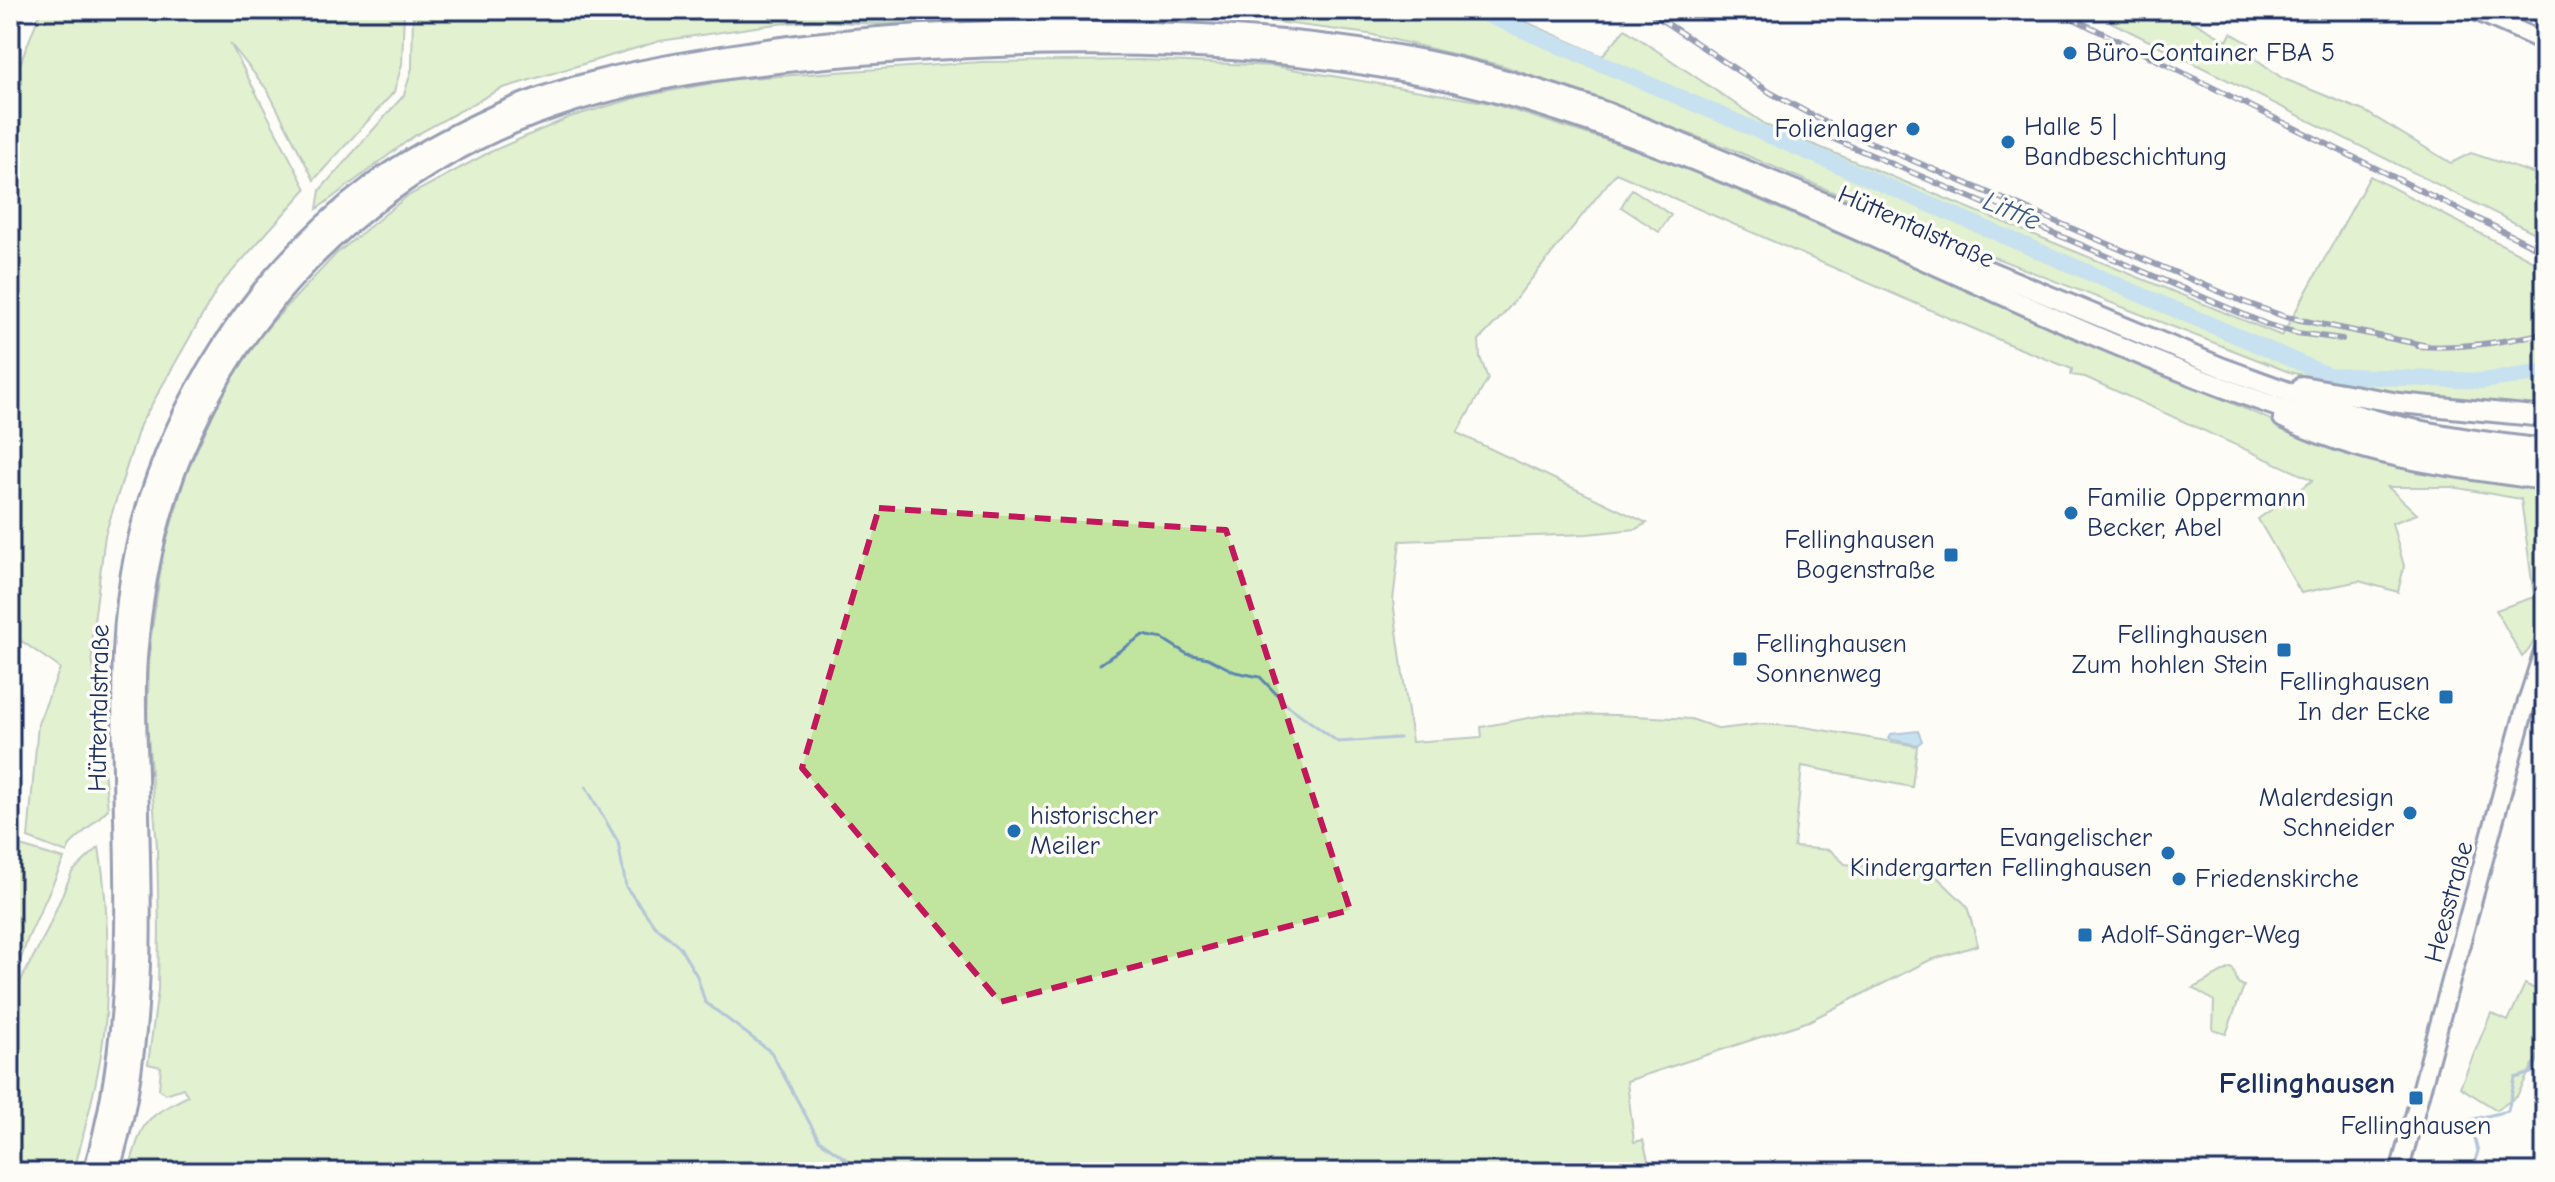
<svg xmlns="http://www.w3.org/2000/svg" width="2555" height="1182" viewBox="0 0 2555 1182" font-family="'Comic Neue',sans-serif">
  <style>
    .green { fill: #c1e49e; stroke: #6e8a7e; stroke-width: 2 }
    .water { fill: #87c1e6; stroke: #5c87b0; stroke-width: 2 }
    .lines { fill: none; stroke-linecap: round; stroke-linejoin: round }
    .stream { stroke: #5c87b0; stroke-width: 3 }
    .river { stroke: #87c1e6; stroke-width: 16 }
    .major-casing { stroke: #1b2f5e; stroke-width: 22 }
    .highway-casing { stroke: #1b2f5e; stroke-width: 24 }
    .major { stroke: #fdfcf7; stroke-width: 16 }
    .highway { stroke: #fdfcf7; stroke-width: 18 }
    .rail-casing { stroke: #1b2f5e; stroke-width: 6 }
    .rail { stroke: #fdfcf7; stroke-width: 3; stroke-dasharray: 9; stroke-linecap: butt }
    .marked { fill: none; stroke: #c2185b; stroke-width: 6; stroke-dasharray: 16 10; stroke-linejoin: round }
    .poi-dot { fill: #1f6fb2; stroke: #fdfcf7; stroke-width: 3 }
    .labels { text-anchor: middle; dominant-baseline: central; stroke-width: 7; stroke-linejoin: round; paint-order: stroke }
    .poi-label { font-size: 26px; fill: #1b2f5e; stroke: #fdfcf7; text-anchor: start }
    .street-label { font-size: 26px; fill: #1b2f5e; stroke: #fdfcf7 }
    .water-label { font-size: 28px; font-style: italic; fill: #3b5b87; stroke: #fdfcf7 }
    .quarter-label { font-size: 30px; font-weight: bold; fill: #1b2f5e; stroke: #fdfcf7 }
  </style>
  <rect width="100%" height="100%" fill="#fdfcf7"/>
  <filter id="ink" filterUnits="userSpaceOnUse"><feTurbulence type="fractalNoise" baseFrequency=".0125" numOctaves="2"/><feDisplacementMap in="SourceGraphic" scale="16" xChannelSelector="R" yChannelSelector="G"/><feConvolveMatrix kernelMatrix="1 2 1 2 8 2 1 2 1" color-interpolation-filters="sRGB"/></filter>
  <g filter="url(#ink)">
    <g class="green">
      <path d="M41,10H404L402,64L394,92L314,180L268,91L230,43L306,189L219,286L140,425L105,535L91,645L108,809L70,845L67,853L28,838L38,724L60,668L10,633V90Z"/>
      <path d="M413,10H1012L1004,21L877,24L815,21L776,24L660,41L500,89L414,136L317,209L320,190L404,95L412,68Z"/>
      <path d="M1107,10H1500L1602,56L1625,29L1768,126L2282,336L2370,176L2545,267V410L2375,391L2289,372L1906,223L1736,151L1504,66L1369,34L1253,19Z"/>
      <path d="M2110,10H2173L2227,41L2231,33L2255,47L2252,56L2282,78L2366,112L2451,163L2471,153L2545,177V238L2111,22Z"/>
      <path d="M1143,60L1274,66L1490,103L1659,157L2322,442L2545,487C2545,526 2554,633 2522,657L2496,610L2534,597L2521,499L2452,487H2388L2417,514L2392,523L2404,566L2398,592L2359,581L2301,593L2258,519L2313,480L2085,377L2071,375L2072,369L2011,345L1616,173L1502,316L1479,340L1480,357L1488,379L1457,433L1647,523L1636,529L1587,534L1400,541L1393,601L1412,742L1482,737L1481,727L1550,714L1616,715L1691,719L1720,729L1761,724L1804,727L1917,746L1912,787L1802,766L1794,847L1830,850L1845,864L1934,874L1967,906L1978,945L1928,961L1809,1021L1627,1081L1634,1142L1643,1140L1651,1172H128C144,1121 139,1121 188,1096L183,1088L166,1094L159,1089L161,1067L148,1064L158,990L159,929L157,847L147,722L150,644L163,553L187,471L226,386L262,333L336,254L406,197L488,153L570,117L643,96L735,79L981,62Z"/>
      <path d="M1632,189L1671,215L1659,232L1621,207Z"/>
      <path d="M10,843L64,859L28,938L10,991Z"/>
      <path d="M99,847C108,901 109,958 106,1014C102,1067 87,1120 74,1171L10,1172V1001L46,933L72,872Z"/>
      <path d="M2230,968L2233,969L2238,983L2244,986L2226,1034L2213,1030L2214,1001L2193,988Z"/>
      <path d="M2525,984L2545,994V1041L2517,1096L2497,1110L2460,1087L2491,1013L2508,1021Z"/>
    </g>
    <path class="water" d="M1918,731L1922,741L1917,745L1889,739L1891,734Z"/>
    <g class="lines">
      <g class="stream">
        <path d="M1100,664L1143,635L1163,639L1187,654L1208,658L1235,672L1260,677L1287,705L1338,742L1399,738"/>
        <path d="M586,787L618,842L626,887L655,926L679,946L697,976L705,1002L771,1052L819,1140L857,1167L870,1172"/>
        <path d="M2475,1172L2474,1164L2478,1151L2470,1120L2508,1111L2515,1078L2531,1073L2545,1044"/>
      </g>
      <g class="river">
        <path d="M1064,10H1148"/>
        <path d="M1476,10L2328,375L2482,381L2545,372"/>
      </g>
      <defs>
        <g id="major">
          <path d="M2473,10L2545,42"/>
          <path d="M2399,1172L2525,708L2545,645"/>
        </g>
        <g id="highway">
          <path d="M2302,386L2399,403L2545,417"/>
          <path d="M2283,418C2364,458 2456,468 2545,480"/>
          <path d="M93,1172C132,1043 126,908 123,775C122,700 119,626 135,552C166,408 255,272 373,184C404,161 439,142 474,125C556,84 645,68 734,54C854,34 976,29 1097,31C1214,32 1334,40 1448,65C1502,77 1554,94 1606,112L2223,368C2281,389 2339,412 2399,426C2447,437 2496,443 2545,449"/>
          <path d="M109,1172C149,1044 141,907 138,775C137,736 134,696 137,658C143,581 159,503 192,432C250,305 352,202 477,140C593,82 722,67 849,56C1061,38 1306,37 1512,97C1779,175 2021,320 2284,409C2369,438 2456,452 2545,464"/>
        </g>
      </defs>
      <use href="#major" class="major-casing"/>
      <use href="#highway" class="highway-casing"/>
      <use href="#major" class="major"/>
      <use href="#highway" class="highway"/>
      <defs>
        <g id="rail">
          <path d="M1647,10L1771,93L1832,126L2244,302L2286,317L2428,346"/>
          <path d="M2056,10L2545,252"/>
          <path d="M1827,136L2268,325L2297,333L2342,339"/>
          <path d="M2418,346C2462,349 2502,342 2545,333"/>
        </g>
      </defs>
      <use href="#rail" class="rail-casing"/>
      <use href="#rail" class="rail"/>
    </g>
  </g>
  <path d="M0 0H2555V1182H0ZM879,508L1226,530L1350,910L1000,1002L802,768Z" fill="#fdfcf7" fill-opacity=".55" fill-rule="evenodd"/>
  <path class="marked" d="M879,508L1226,530L1350,910L1000,1002L802,768Z"/>
  <g class="poi-dot">
    <circle cx="2070" cy="53" r="8"/>
    <circle cx="1913" cy="129" r="8"/>
    <circle cx="2008" cy="142" r="8"/>
    <circle cx="2071" cy="513" r="8"/>
    <rect x="1943" y="547" width="16" height="16" rx="4"/>
    <rect x="2276" y="642" width="16" height="16" rx="4"/>
    <rect x="1732" y="651" width="16" height="16" rx="4"/>
    <rect x="2438" y="689" width="16" height="16" rx="4"/>
    <circle cx="2410" cy="813" r="8"/>
    <circle cx="1014" cy="831" r="8"/>
    <circle cx="2168" cy="853" r="8"/>
    <circle cx="2179" cy="879" r="8"/>
    <rect x="2077" y="927" width="16" height="16" rx="4"/>
    <rect x="2408" y="1090" width="16" height="16" rx="4"/>
  </g>
  <g class="labels">
    <g class="poi-label">
      <text x="2086" y="53">Büro-Container FBA 5</text>
      <text x="2024" y="127">Halle 5 |<tspan x="2024" dy="30">Bandbeschichtung</tspan></text>
      <text x="1897" y="129" text-anchor="end">Folienlager</text>
      <text x="2087" y="498">Familie Oppermann<tspan x="2087" dy="30">Becker, Abel</tspan></text>
      <text x="1935" y="540" text-anchor="end">Fellinghausen<tspan x="1935" dy="30">Bogenstraße</tspan></text>
      <text x="2268" y="635" text-anchor="end">Fellinghausen<tspan x="2268" dy="30">Zum hohlen Stein</tspan></text>
      <text x="1756" y="644">Fellinghausen<tspan x="1756" dy="30">Sonnenweg</tspan></text>
      <text x="2430" y="682" text-anchor="end">Fellinghausen<tspan x="2430" dy="30">In der Ecke</tspan></text>
      <text x="2394" y="798" text-anchor="end">Malerdesign<tspan x="2394" dy="30">Schneider</tspan></text>
      <text x="1030" y="816">historischer<tspan x="1030" dy="30">Meiler</tspan></text>
      <text x="2152" y="838" text-anchor="end">Evangelischer<tspan x="2152" dy="30">Kindergarten Fellinghausen</tspan></text>
      <text x="2195" y="879">Friedenskirche</text>
      <text x="2101" y="935">Adolf-Sänger-Weg</text>
      <text x="2416" y="1126" text-anchor="middle">Fellinghausen</text>
    </g>
    <g class="street-label">
      <text transform="translate(1916 227) rotate(24)">Hüttentalstraße</text>
      <text transform="translate(99 708) rotate(-89)">Hüttentalstraße</text>
      <text transform="translate(2449 902) rotate(-75)">Heesstraße</text>
    </g>
    <g class="water-label">
      <text transform="translate(2012 211) rotate(23)">Littfe</text>
    </g>
    <g class="quarter-label">
      <text x="2307" y="1083">Fellinghausen</text>
    </g>
  </g>
  <rect width="2555" height="1182" fill="none" stroke="#fdfcf7" stroke-width="40"/>
  <rect x="20" y="20" width="2515" height="1142" fill="none" stroke="#1b2f5e" stroke-width="3" filter="url(#ink)"/>
</svg>
